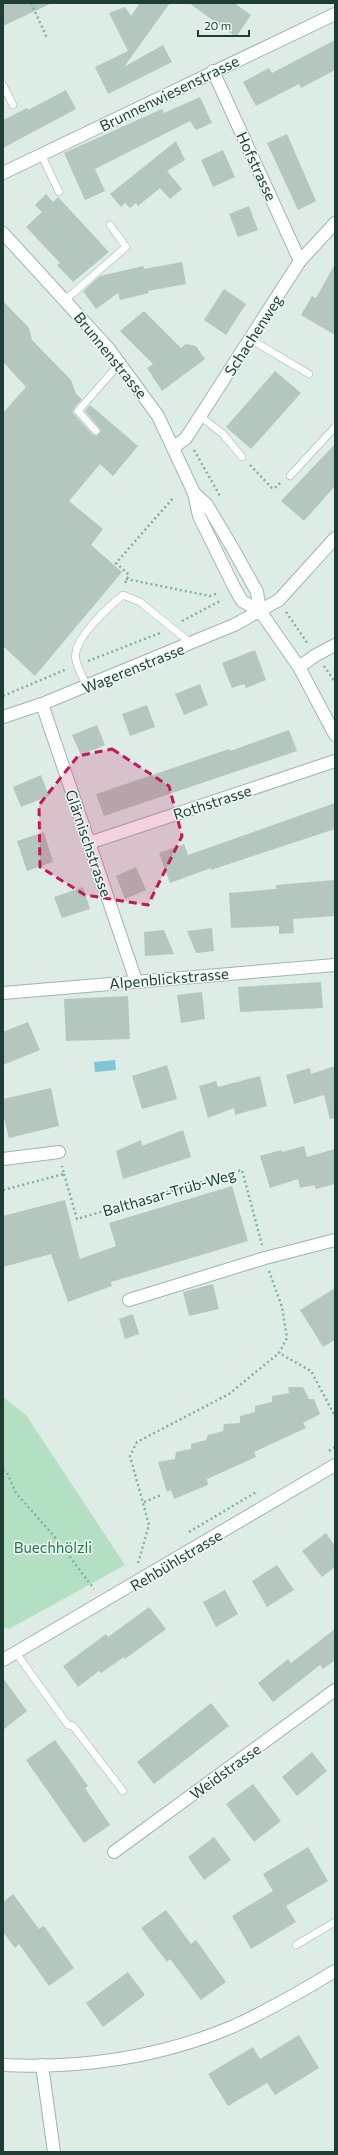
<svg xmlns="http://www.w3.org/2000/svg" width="338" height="2155" viewBox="0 0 338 2155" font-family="Commissioner,sans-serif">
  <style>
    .green { fill: #b3e0c2 }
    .water { fill: #7ec5d8 }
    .building { fill: #b3c7bf }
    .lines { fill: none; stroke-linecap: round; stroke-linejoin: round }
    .lane-casing { stroke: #a0b4ae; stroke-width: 8 }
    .street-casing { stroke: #a0b4ae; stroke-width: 14 }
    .secondary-casing { stroke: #9bb9b0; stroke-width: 14 }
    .path { stroke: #7ab3a5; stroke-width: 2.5; stroke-dasharray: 2 3; stroke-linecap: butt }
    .lane { stroke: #fff; stroke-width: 7 }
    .street { stroke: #fff; stroke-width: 12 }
    .secondary { stroke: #fff; stroke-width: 12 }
    .marked { fill: #c2185b; fill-opacity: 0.2; stroke: #c2185b; stroke-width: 3; stroke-dasharray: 8 5; stroke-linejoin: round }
    .labels { text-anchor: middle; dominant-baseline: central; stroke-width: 3; stroke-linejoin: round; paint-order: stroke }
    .street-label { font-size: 15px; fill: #1d3d36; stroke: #eef8f4 }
    .park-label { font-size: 15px; fill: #237849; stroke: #eef8f4 }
  </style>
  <rect width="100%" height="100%" fill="#deece6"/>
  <path class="green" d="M3,1397L26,1415L125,1565L9,1629L3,1627Z"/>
  <path class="water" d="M115,1060L116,1070L95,1072L94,1062Z"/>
  <g class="building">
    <path d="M3,3H52L3,26Z"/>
    <path d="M140,3H170L124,67L163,45L172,62L108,94L95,67L128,51L109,13L125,7L131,16Z"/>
    <path d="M189,3H234L251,15L236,37Z"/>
    <path d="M335,40V70L301,88L299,84L256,106L243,82L269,68L272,73Z"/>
    <path d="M66,90L76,109L3,148V120L27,108L28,110Z"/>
    <path d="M200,97L212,123L196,130L190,121L95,169L105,191L85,200L64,153L162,109L164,113Z"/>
    <path d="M287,134L316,201L298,210L267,143Z"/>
    <path d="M176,141L185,160L167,171L182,189L170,199L160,188L138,206L136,203L130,208L125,203L121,207L110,194Z"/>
    <path d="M223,150L235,177L213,187L201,160Z"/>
    <path d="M46,194L53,202L58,197L109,252L73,282L57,265L60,263L26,227L42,212L35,205Z"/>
    <path d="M249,206L258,230L238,237L229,214Z"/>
    <path d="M182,262L186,284L148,291L149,293L120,300L118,293L96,309L83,291L100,276L143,266L144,269Z"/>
    <path d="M335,264V335L301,315L312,296L316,298Z"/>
    <path d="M224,289L246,304L226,335L204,320Z"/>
    <path d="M3,301L29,328L32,340L71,380L76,394L82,399L74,408L73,413L92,434L97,436L101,430L85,411L90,405L138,446L113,476L100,464L69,501L103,529L91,545L122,572L35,676L3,646V413L26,387L3,362Z"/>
    <path d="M144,311L181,348L186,344L196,346L205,359L162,391L147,368L153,364L120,331Z"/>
    <path d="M275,371L301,393L251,449L226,427Z"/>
    <path d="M335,444V486L304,521L281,501Z"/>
    <path d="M255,650L266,680L246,688L244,684L232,688L222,663Z"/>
    <path d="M200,684L208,705L184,715L175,694Z"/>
    <path d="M147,705L155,727L130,736L122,714Z"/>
    <path d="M97,725L105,745L81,755L72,735Z"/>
    <path d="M289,730L297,751L104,816L96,794L229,749L230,751Z"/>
    <path d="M41,775L49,796L21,807L13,787Z"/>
    <path d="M335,803V829L211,870V868L170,883L159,853L184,844L188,855Z"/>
    <path d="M44,832L53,862L27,871L17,841Z"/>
    <path d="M136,867L146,890L125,899L116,876Z"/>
    <path d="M335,880V916L293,919L294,933L279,934V926L231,928L229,893L276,889V885Z"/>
    <path d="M83,887L90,909L62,918L54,897Z"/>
    <path d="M212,928L214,951L196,953L187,931Z"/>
    <path d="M164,930L174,954L145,956L144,932Z"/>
    <path d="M321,982L323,1008L240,1012L238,987Z"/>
    <path d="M202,992L205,1019L181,1023L177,995Z"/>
    <path d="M128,996L130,1039L66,1041L64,999Z"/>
    <path d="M28,1022L40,1050L3,1065V1032Z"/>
    <path d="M167,1065L177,1099L142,1109L132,1076Z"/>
    <path d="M335,1066V1118L330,1119L324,1095L294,1104L286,1075L310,1068L311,1074Z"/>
    <path d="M260,1076L267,1106L235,1115L234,1108L208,1118L199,1086L216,1081L218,1087Z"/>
    <path d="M51,1088L59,1126L9,1138L3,1114V1099Z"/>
    <path d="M183,1130L191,1157L123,1179L116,1151L141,1140L142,1146Z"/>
    <path d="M304,1146L307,1157L335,1149V1184L316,1189L314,1185L300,1188L298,1179L270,1188L260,1156L281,1150L282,1152Z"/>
    <path d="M232,1186L248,1241L111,1282L112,1286L68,1302L51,1254L3,1267V1216L65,1200L80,1259L116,1246L109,1223Z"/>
    <path d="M213,1284L219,1309L189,1316L183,1292Z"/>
    <path d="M335,1288V1340L323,1347L300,1310Z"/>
    <path d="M133,1314L139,1334L125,1339L119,1319Z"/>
    <path d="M288,1387H303L309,1399H314L320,1414L303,1423L306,1428L254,1452L256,1457L207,1479L208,1485L174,1499L171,1490L167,1492L158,1462L175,1459L176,1452L191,1449V1444L206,1440L208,1435L223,1431L224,1424L240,1423V1416L255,1412V1406L272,1402V1396L289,1393Z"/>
    <path d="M326,1533L335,1546V1567L322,1577L302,1551Z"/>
    <path d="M277,1565L294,1590L267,1607L252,1581Z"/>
    <path d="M225,1590L238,1614L216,1627L203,1602Z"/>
    <path d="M149,1607L166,1629L125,1659L124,1657L101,1673L99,1671L78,1687L63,1666L106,1634L108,1637Z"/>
    <path d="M335,1629V1660L323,1669L320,1665L273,1702L258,1683L288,1659L291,1663Z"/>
    <path d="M3,1678L27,1711L3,1730Z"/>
    <path d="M211,1703L229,1726L154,1784L137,1762Z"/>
    <path d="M55,1740L88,1786L85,1788L110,1825L84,1843L26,1760Z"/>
    <path d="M312,1752L327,1771L297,1796L282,1777Z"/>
    <path d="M253,1784L281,1821L254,1842L226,1804Z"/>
    <path d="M214,1837L231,1860L204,1880L188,1857Z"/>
    <path d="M308,1847L328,1881L286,1906L296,1922L251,1949L232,1916L273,1891L263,1874Z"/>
    <path d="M13,1894L39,1929L44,1926L74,1968L49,1986L19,1944L15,1948L3,1932V1902Z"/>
    <path d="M166,1910L191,1944L196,1940L226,1982L201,2000L170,1959L167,1962L141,1928Z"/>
    <path d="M128,1972L145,1995L103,2027L86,2003Z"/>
    <path d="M299,2035L319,2068L275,2095L267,2083L228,2106L208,2074L253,2047L260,2059Z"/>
  </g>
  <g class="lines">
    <defs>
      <g id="lane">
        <path d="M3,85L13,105"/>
        <path d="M41,154L59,192"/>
        <path d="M65,300L126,247L110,225"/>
        <path d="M250,339L309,374"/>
        <path d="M200,416L223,434L242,457"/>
        <path d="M96,431L78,411L120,363"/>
        <path d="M290,476L335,427"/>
        <path d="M87,686C83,677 73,662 76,652C80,633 108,607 123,595L140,602L192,644"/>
        <path d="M16,1653L68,1725L73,1726L123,1791"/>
        <path d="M296,1945L335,1922"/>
      </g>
      <g id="street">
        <path d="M213,71L300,261"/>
        <path d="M3,173L335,14"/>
        <path d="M173,448L186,438L300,261L335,223"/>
        <path d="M299,667L316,655L335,645"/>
        <path d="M42,704L136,981"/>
        <path d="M3,717L42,704L234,625L279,600L335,538"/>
        <path d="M89,843L335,761"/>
        <path d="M3,993L335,965"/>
        <path d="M3,1159L59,1152"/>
        <path d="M129,1300L265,1258L335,1240"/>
        <path d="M3,1660L335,1465"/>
        <path d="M114,1852L335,1690"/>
        <path d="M3,2065C81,2069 162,2057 234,2026C269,2010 302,1991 335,1971"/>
        <path d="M42,2065L54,2152"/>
      </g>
      <g id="secondary">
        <path d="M3,233L109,349L158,416L194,493L199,516L234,587L242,601L260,611L299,667L335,735"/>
        <path d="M194,493L207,505L232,547L257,592L260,611"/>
      </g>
    </defs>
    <use href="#lane" class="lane-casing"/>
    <use href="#street" class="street-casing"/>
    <use href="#secondary" class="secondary-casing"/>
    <g class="path">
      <path d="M31,3L47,38"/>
      <path d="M194,450L220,496"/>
      <path d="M250,465L272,488H275L281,482"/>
      <path d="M126,579L210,596L219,593"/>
      <path d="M125,583L129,575L116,563L174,497"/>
      <path d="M286,612L308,644"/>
      <path d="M182,621L222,600"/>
      <path d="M88,661L160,633"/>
      <path d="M324,666L335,682"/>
      <path d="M3,696L67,669"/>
      <path d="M64,1174L77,1219L242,1170L262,1245"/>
      <path d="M3,1190L64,1174L62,1166"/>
      <path d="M269,1271L282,1307L287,1338L279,1353L311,1371L335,1416"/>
      <path d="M329,1451L335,1447"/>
      <path d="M3,1470L7,1473L16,1493L54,1536L94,1589"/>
      <path d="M144,1502L161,1495"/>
      <path d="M189,1532L258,1491"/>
      <path d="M138,1563L149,1525L130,1456L137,1442L229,1394L279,1353"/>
    </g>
    <use href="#lane" class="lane"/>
    <use href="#street" class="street"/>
    <use href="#secondary" class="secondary"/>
  </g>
  <path class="marked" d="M112,749L169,786L182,836L148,905L85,895L40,867L39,805L78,756Z"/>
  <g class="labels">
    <g class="street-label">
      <text transform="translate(169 93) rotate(-26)">Brunnenwiesenstrasse</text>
      <text transform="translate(257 166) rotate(65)">Hofstrasse</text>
      <text transform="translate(253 335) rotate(-57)">Schachenweg</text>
      <text transform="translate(111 355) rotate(51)">Brunnenstrasse</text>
      <text transform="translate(133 668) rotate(-22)">Wagerenstrasse</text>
      <text transform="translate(212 802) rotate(-18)">Rothstrasse</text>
      <text transform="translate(89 843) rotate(71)">Glärnischstrasse</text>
      <text transform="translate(169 978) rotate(-5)">Alpenblickstrasse</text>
      <text transform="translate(169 1192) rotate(-16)">Balthasar-Trüb-Weg</text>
      <text transform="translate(176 1560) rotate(-31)">Rehbühlstrasse</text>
      <text transform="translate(225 1771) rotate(-36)">Weidstrasse</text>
    </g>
    <g class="park-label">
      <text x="53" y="1547">Buechhölzli</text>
    </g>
  </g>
  <rect width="338" height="2155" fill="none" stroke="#1d3d36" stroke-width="8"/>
  <path d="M198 30v6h51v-6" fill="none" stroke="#1d3d36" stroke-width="2"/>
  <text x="204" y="30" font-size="12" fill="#1d3d36" stroke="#eef8f4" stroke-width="3" paint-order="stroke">20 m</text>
</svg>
